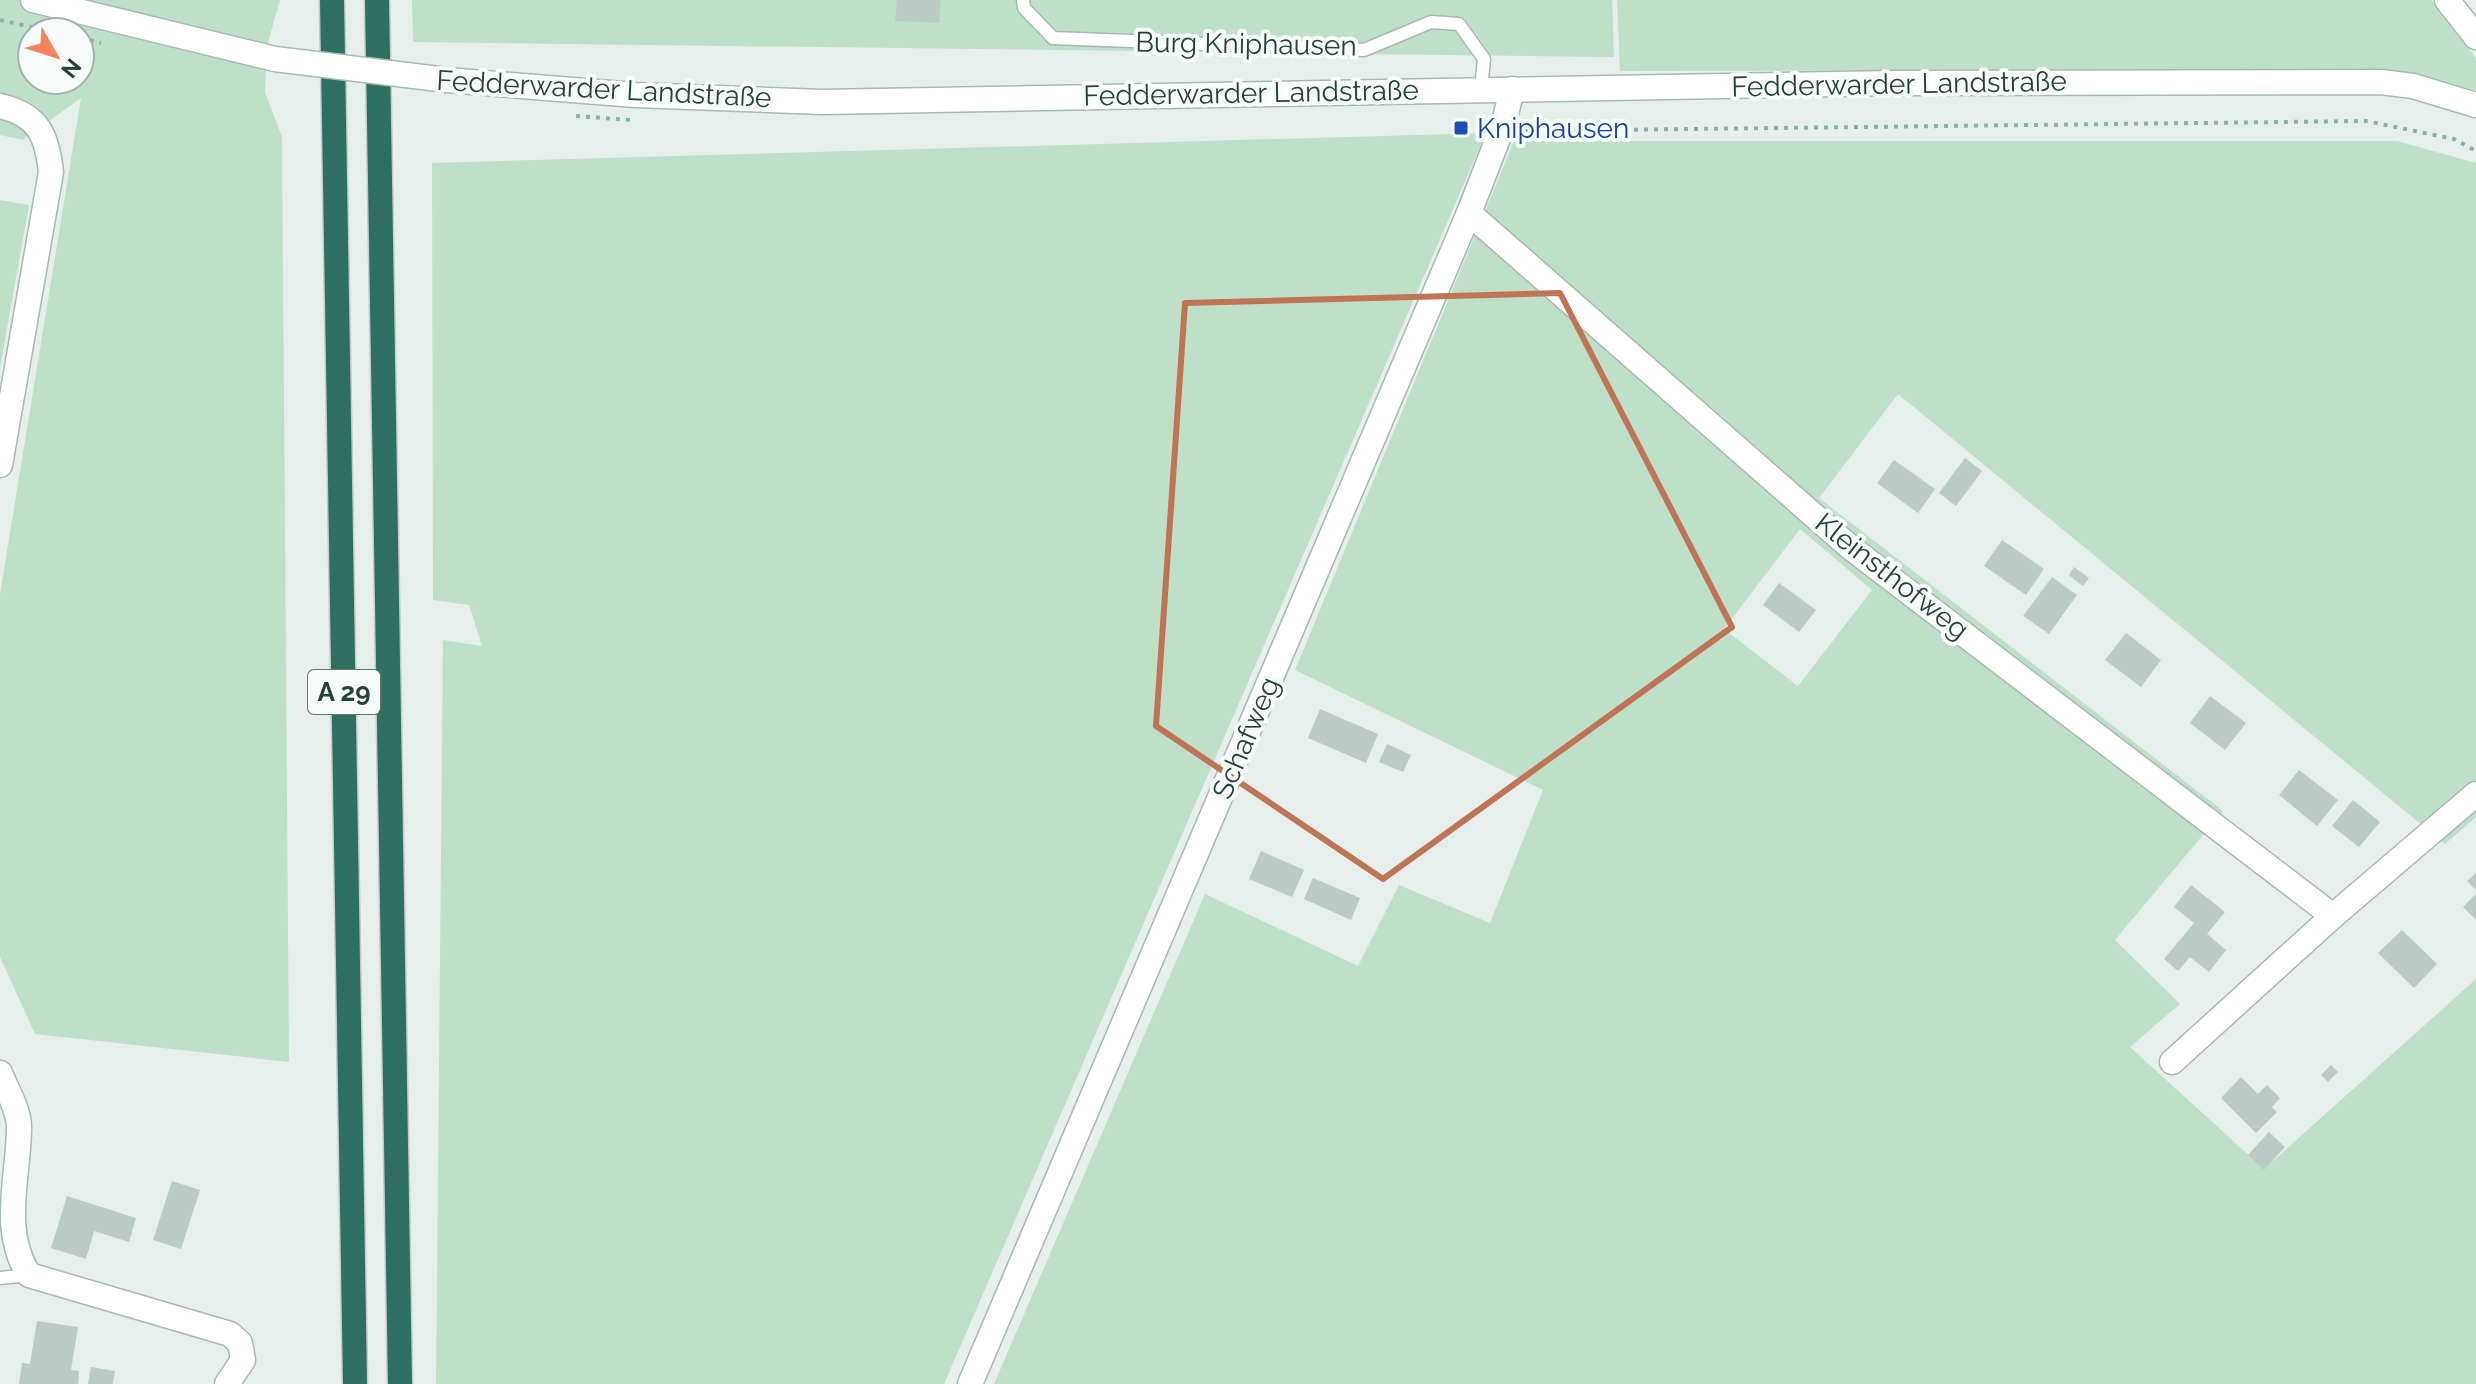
<svg xmlns="http://www.w3.org/2000/svg" width="2476" height="1384" viewBox="0 0 2476 1384" font-family="Raleway,sans-serif">
  <style>
    .green { fill: #bfe0c8; fill-rule: evenodd }
    .building { fill: #bbcac4 }
    .lines { fill: none; stroke-linecap: round; stroke-linejoin: round }
    .lane-casing { stroke: #a8b8b2; stroke-width: 15 }
    .street-casing { stroke: #a8b8b2; stroke-width: 27 }
    .secondary-casing { stroke: #a4bbb3; stroke-width: 27 }
    .highway-casing { stroke: #c2cac8; stroke-width: 27 }
    .path { stroke: #86b3a5; stroke-width: 4; stroke-dasharray: 4 6; stroke-linecap: butt }
    .lane { stroke: #fff; stroke-width: 12 }
    .street { stroke: #fff; stroke-width: 24 }
    .secondary { stroke: #fff; stroke-width: 24 }
    .highway { stroke: #2f6f62; stroke-width: 24 }
    .secondary-bridge-casing { stroke: #a4bbb3; stroke-width: 27; stroke-linecap: butt }
    .secondary-bridge { stroke: #fff; stroke-width: 24 }
    .marked { fill: none; stroke: #c07456; stroke-width: 6; stroke-linejoin: round }
    .transit-dot { fill: #1a4fb4; stroke: #f7fbf9; stroke-width: 3 }
    .labels { text-anchor: middle; dominant-baseline: central; stroke-width: 8; stroke-linejoin: round; paint-order: stroke }
    .shield { fill: #f7fbf9; stroke: #637a73; stroke-width: 2 }
    .shield-label { font-size: 26px; font-weight: bold; fill: #24423a }
    .street-label { font-size: 28px; fill: #24423a; stroke: #f7fbf9 }
    .transit-label { font-size: 28px; fill: #164399; stroke: #f7fbf9; text-anchor: start }
  </style>
  <rect width="100%" height="100%" fill="#e6efeb"/>
  <g class="green">
    <path d="M0,0H280L267,46L265,92L282,137L289,1062L35,1034L0,957V594L81,98L23,140L0,135ZM32,32H80V80H32Z"/>
    <path d="M412,0H1612L1614,57L413,42Z"/>
    <path d="M1617,0H2432L2476,58V90L2368,70L1620,71Z"/>
    <path d="M1486,133L944,1384H436L443,640L482,646L469,605L433,600L432,163Z"/>
    <path d="M1514,141H2397L2476,163V817L2445,844L1898,394L1819,498L2223,811L2115,940L2180,1004L2130,1047L2264,1169L2476,979V1384H994L1205,894L1358,966L1399,885L1490,923L1543,790L1295,670ZM1800,529L1872,590L1798,686L1724,629Z"/>
    <path d="M0,200L29,205L0,368Z"/>
  </g>
  <g class="building">
    <path d="M897,0H941L939,23L895,21Z"/>
    <path d="M1965,458L1982,471L1956,506L1939,493Z"/>
    <path d="M1894,460L1935,489L1918,513L1877,483Z"/>
    <path d="M2002,540L2044,569L2026,595L1984,566Z"/>
    <path d="M2074,567L2089,578L2083,586L2069,575Z"/>
    <path d="M2052,577L2077,595L2049,634L2023,616Z"/>
    <path d="M1779,583L1816,610L1799,632L1763,605Z"/>
    <path d="M2126,633L2161,660L2141,687L2105,660Z"/>
    <path d="M2210,696L2246,723L2225,750L2190,723Z"/>
    <path d="M1320,709L1378,734L1366,763L1308,738Z"/>
    <path d="M1387,744L1411,755L1403,772L1379,762Z"/>
    <path d="M2299,770L2338,800L2317,826L2279,795Z"/>
    <path d="M2353,800L2380,822L2359,847L2332,826Z"/>
    <path d="M1261,851L1304,870L1292,897L1249,879Z"/>
    <path d="M2476,873V890L2467,881Z"/>
    <path d="M1313,878L1360,898L1351,920L1304,899Z"/>
    <path d="M2191,885L2225,912L2207,934L2226,950L2209,972L2190,957L2178,971L2164,959L2194,923L2174,907Z"/>
    <path d="M2476,894V920L2463,907Z"/>
    <path d="M2402,930L2437,964L2414,988L2378,953Z"/>
    <path d="M2331,1065L2338,1072L2328,1082L2321,1075Z"/>
    <path d="M2241,1077L2258,1094L2267,1085L2280,1098L2272,1107L2277,1112L2256,1133L2221,1098Z"/>
    <path d="M2269,1132L2285,1147L2264,1170L2248,1155Z"/>
    <path d="M172,1181L200,1190L181,1249L153,1240Z"/>
    <path d="M67,1196L136,1218L129,1242L94,1231L86,1259L51,1248Z"/>
    <path d="M37,1321L78,1327L71,1370L79,1371L78,1384H19L22,1363L30,1364Z"/>
    <path d="M91,1367L115,1371L113,1384H88Z"/>
  </g>
  <g class="lines">
    <defs>
      <g id="lane">
        <path d="M1023,0L1024,8L1053,38L1364,50L1431,22L1459,24L1484,59L1481,89"/>
        <path d="M0,1278L29,1275"/>
      </g>
      <g id="street">
        <path d="M2447,0L2476,37"/>
        <path d="M0,106C39,115 47,136 51,172L0,465"/>
        <path d="M1469,213L1851,548L2333,916"/>
        <path d="M2172,1062L2333,916L2476,794"/>
        <path d="M0,1073C6,1089 19,1109 19,1127C19,1176 0,1230 29,1275L230,1334L240,1343L243,1360L227,1384"/>
        <path d="M970,1384L1469,213L1504,123L1512,89"/>
      </g>
      <g id="secondary">
        <path d="M33,0L275,59"/>
        <path d="M447,80L635,95L822,102L1896,83L2381,82L2413,86L2476,105"/>
      </g>
      <g id="highway">
        <path d="M332,0L355,1384"/>
        <path d="M377,0L400,1384"/>
      </g>
    </defs>
    <use href="#lane" class="lane-casing"/>
    <use href="#street" class="street-casing"/>
    <use href="#secondary" class="secondary-casing"/>
    <use href="#highway" class="highway-casing"/>
    <g class="path">
      <path d="M0,20L54,32"/>
      <path d="M80,38L101,43"/>
      <path d="M576,116L631,120"/>
      <path d="M1524,131L2366,121L2454,139L2476,151"/>
    </g>
    <use href="#lane" class="lane"/>
    <use href="#street" class="street"/>
    <use href="#secondary" class="secondary"/>
    <use href="#highway" class="highway"/>
    <defs>
      <path id="secondary-bridge" d="M275,59L447,80"/>
    </defs>
    <use href="#secondary-bridge" class="secondary-bridge-casing"/>
    <use href="#secondary-bridge" class="secondary-bridge"/>
  </g>
  <path class="marked" d="M1560,293L1732,627L1383,879L1156,726L1185,303Z"/>
  <rect class="transit-dot" x="1453" y="120" width="16" height="16" rx="4"/>
  <g class="labels">
    <rect class="shield" x="308" y="670" width="72" height="44" rx="6"/>
    <g class="shield-label">
      <text x="344" y="692">A 29</text>
    </g>
    <g class="street-label">
      <text transform="translate(1246 44) rotate(1)">Burg Kniphausen</text>
      <text transform="translate(1899 84) rotate(-1)">Fedderwarder Landstraße</text>
      <text transform="translate(604 89) rotate(3)">Fedderwarder Landstraße</text>
      <text transform="translate(1251 93) rotate(-1)">Fedderwarder Landstraße</text>
      <text transform="translate(1892 576) rotate(38)">Kleinsthofweg</text>
      <text transform="translate(1246 738) rotate(-67)">Schafweg</text>
    </g>
    <g class="transit-label">
      <text x="1477" y="128">Kniphausen</text>
    </g>
  </g>
  <g transform="translate(56 56) rotate(129)"><circle r="38" fill="#f7fbf9" stroke="#a3b1ad" stroke-width="2"/>
  <path d="M0-6L14 30L0 20L-14 30Z" fill="#f4845f"/>
  <text y="-12" font-size="22" font-weight="bold" text-anchor="middle" fill="#24423a">N</text>
  </g>
</svg>
